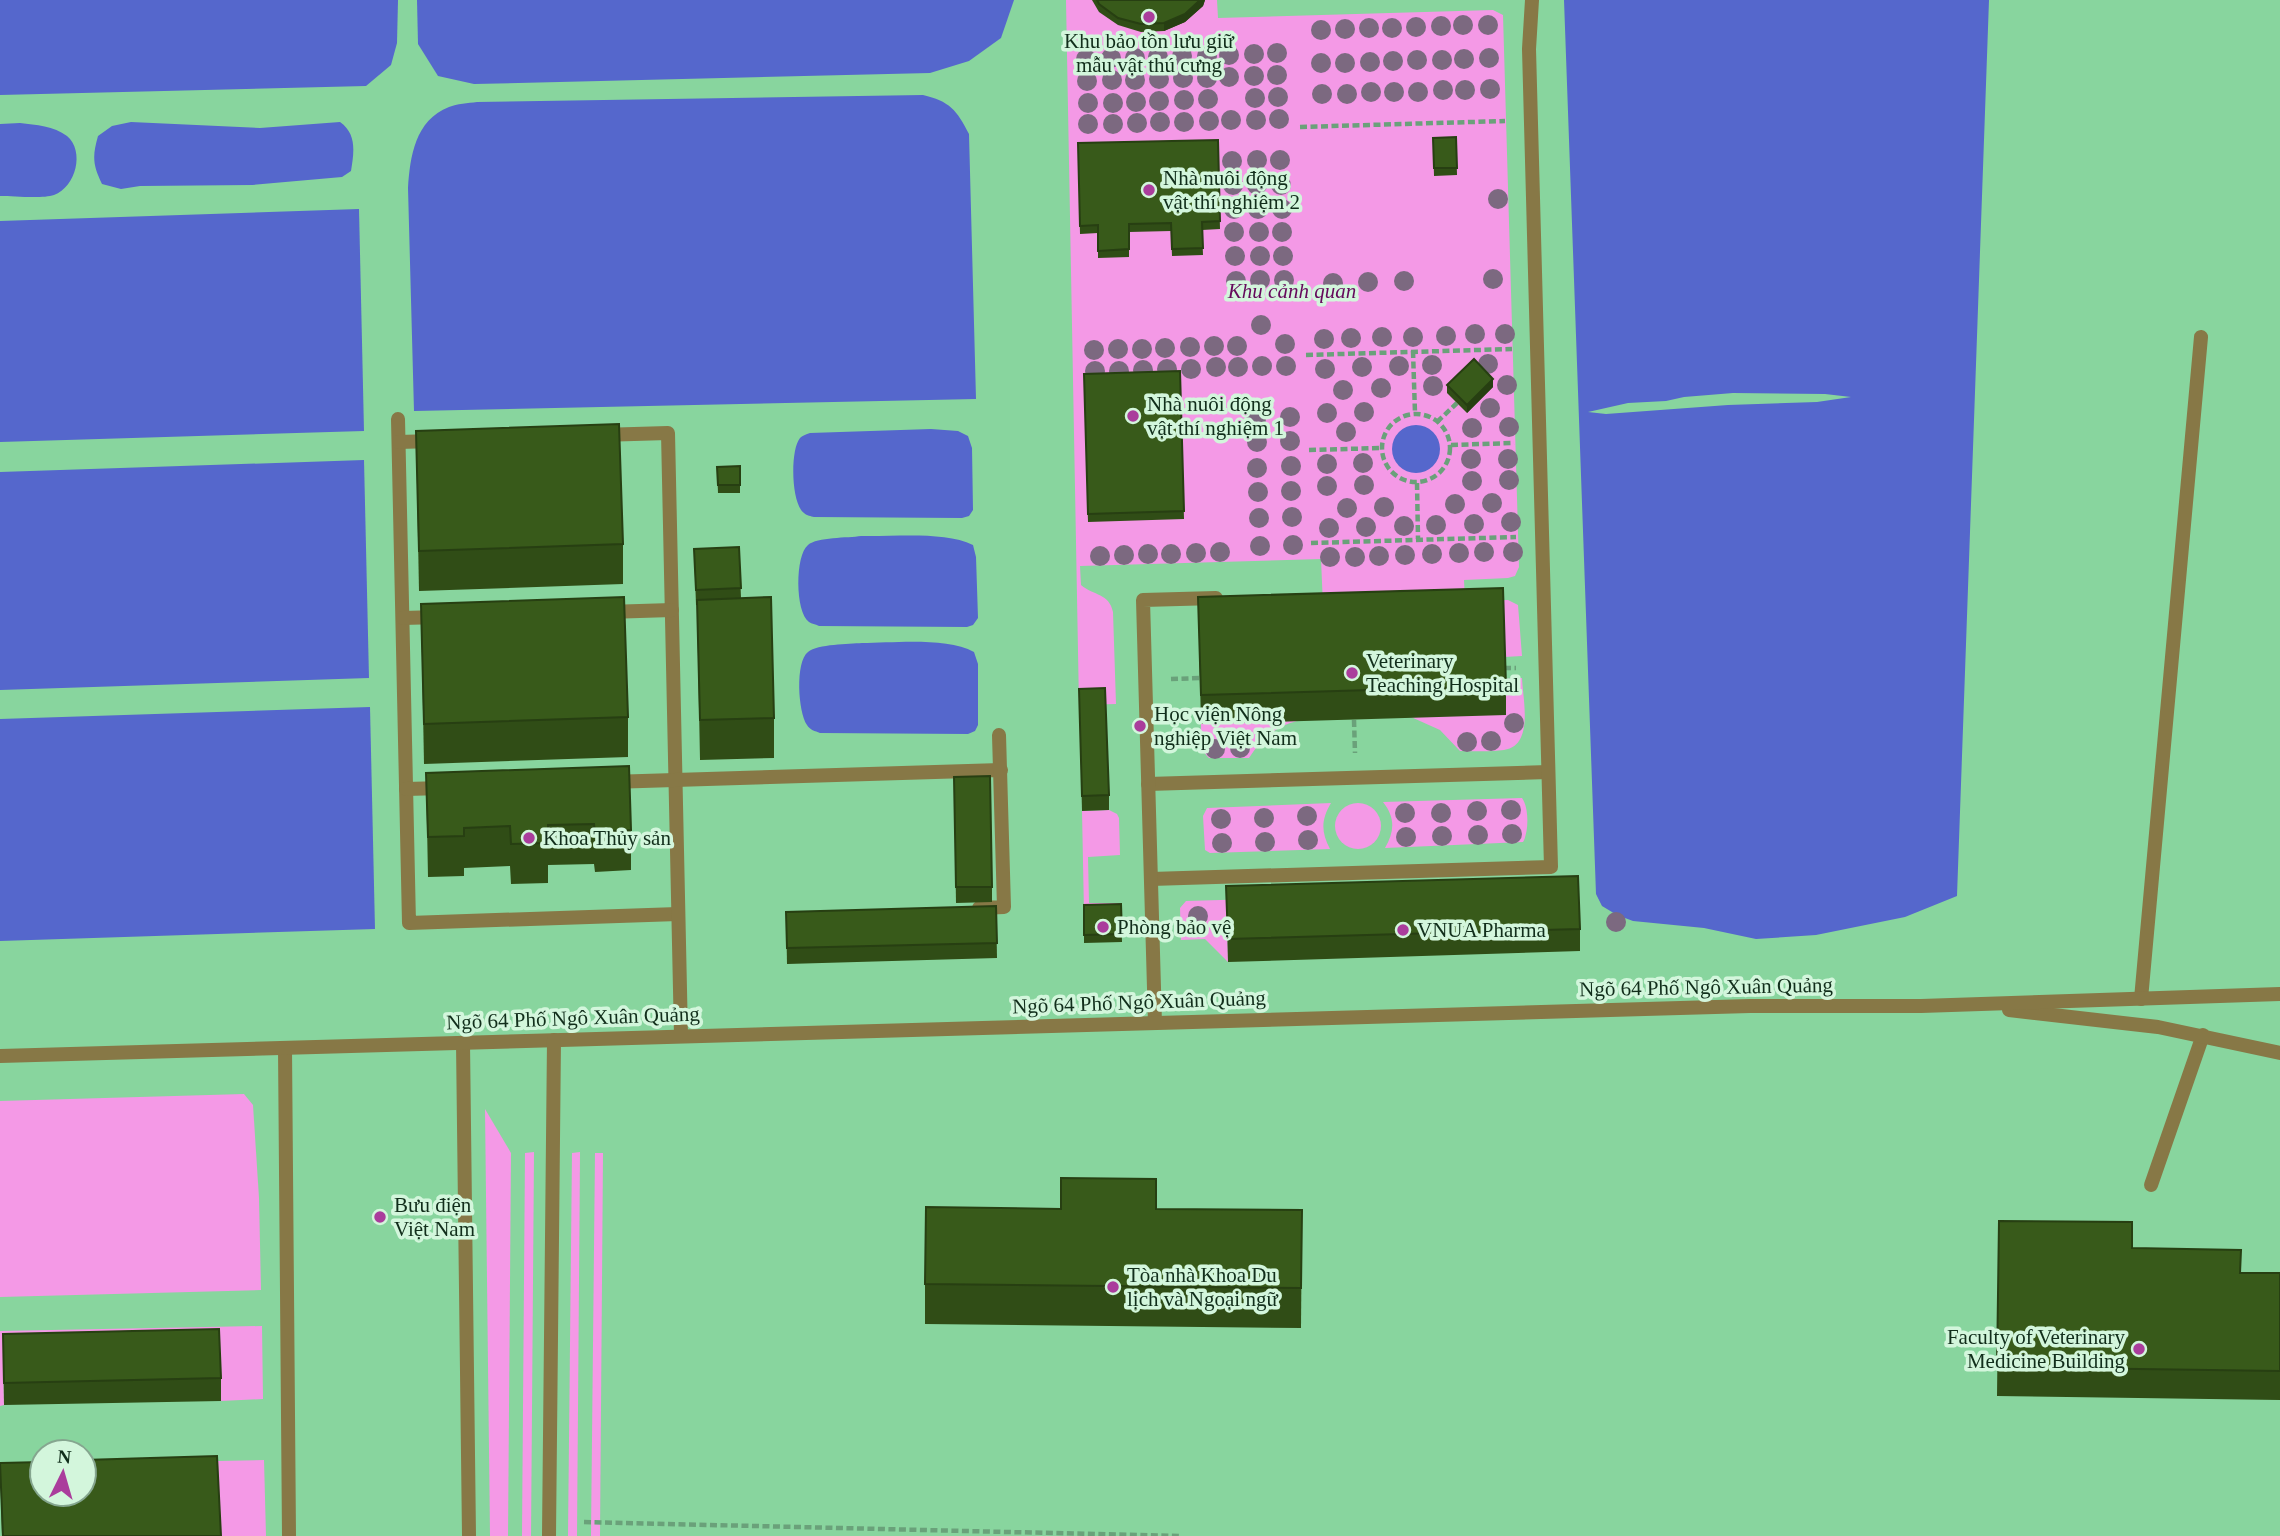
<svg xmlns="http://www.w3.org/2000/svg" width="2280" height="1536" viewBox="0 0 2280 1536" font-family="Georgia,serif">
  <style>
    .built { fill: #88d59e; fill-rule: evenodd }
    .green { fill: #f499e6 }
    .water { fill: #5567cc; fill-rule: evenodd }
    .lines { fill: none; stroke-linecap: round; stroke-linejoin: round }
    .path { stroke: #6aa17a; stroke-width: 4.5; stroke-dasharray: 7 3.5; stroke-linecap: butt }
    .lane { stroke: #877846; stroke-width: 14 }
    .street { stroke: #877846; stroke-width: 14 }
    .tree { fill: #7c6980 }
    .wall { fill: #304d16 }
    .shaded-wall { fill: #273f12 }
    .building { fill: #385a1a; stroke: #273f12; stroke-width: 2 }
    .poi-dot { fill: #aa3d9c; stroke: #d3f6dc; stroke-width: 2.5 }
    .labels { text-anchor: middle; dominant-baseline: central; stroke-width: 7; stroke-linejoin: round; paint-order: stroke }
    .poi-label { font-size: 21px; fill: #112e1b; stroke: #d3f6dc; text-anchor: start }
    .park-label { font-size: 21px; font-style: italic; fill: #650a5c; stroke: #d3f6dc }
    .street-label { font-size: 21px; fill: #112e1b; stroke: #d3f6dc }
  </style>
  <rect width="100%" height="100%" fill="#98deac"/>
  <path class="built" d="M0,0H2280V1536H0ZM42,1452H84V1494H42Z"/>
  <g class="green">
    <path d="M1066,0H1217L1218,18L1493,10L1503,15L1519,567L1515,576L1508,578L1464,580L1465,601L1508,600L1518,605L1522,656L1504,657L1323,606L1321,559L1080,566L1081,585C1094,596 1109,593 1113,612L1116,704L1079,705Z"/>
    <path d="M1522,678C1523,700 1534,746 1504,750C1490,752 1474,751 1460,751L1440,730L1411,717L1504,679Z"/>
    <path d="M1297,721C1276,726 1261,739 1249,758H1209C1199,749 1201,736 1201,724Z"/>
    <path d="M1522,798C1529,807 1529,832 1523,842L1385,848C1395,831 1395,817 1383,802Z"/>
    <path d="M1331,803C1321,820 1321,832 1330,849L1210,853L1205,850L1203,816L1207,808Z"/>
    <circle cx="1358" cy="826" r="23"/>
    <path d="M1109,810L1117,814L1119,818L1120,855L1088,857L1089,903H1121V912L1084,913L1082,811Z"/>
    <path d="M1573,890L1227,908L1228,962L1205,939L1181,940L1180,908L1186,901Z"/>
    <path d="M244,1094L253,1105L259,1198L261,1290L0,1297V1101Z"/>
    <path d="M485,1109L511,1153L508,1536H490Z"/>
    <path d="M534,1152L531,1536H522L525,1153Z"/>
    <path d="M580,1152L577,1536H568L572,1153Z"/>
    <path d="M595,1153H603L600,1536H591Z"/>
    <path d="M262,1326L263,1399L221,1401L219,1352L3,1357L4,1405L0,1406V1331Z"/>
    <path d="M264,1460L266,1536H220L218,1461Z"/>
  </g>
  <g class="water">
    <path d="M0,0H398L397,43L391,65L366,86L0,95Z"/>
    <path d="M417,0H1014L1001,38L969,61L930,73L474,84L438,76L418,44Z"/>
    <path d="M1564,0H1989L1957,896L1905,917L1816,935L1756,939L1704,928L1633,921L1617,915L1602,906L1596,894ZM1733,393L1825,394L1851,397L1817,402L1728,405L1606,414L1588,412L1628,403L1666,401L1684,397Z"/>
    <path d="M923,95C949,101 957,110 969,134L976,399L414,411L408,188C410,157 415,120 449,107C457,104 468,103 477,102Z"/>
    <path d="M131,122L260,128L340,122C357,134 354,152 351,171L342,177L252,185L140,186L121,189L102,184C93,165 92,157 98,136L112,126Z"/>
    <path d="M20,123C36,125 54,126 67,136C85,151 76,187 54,195C42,199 14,196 0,196V124Z"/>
    <path d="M359,209L364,431L0,442V221Z"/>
    <circle cx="1416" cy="449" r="24"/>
    <path d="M931,429L958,431L968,436L972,448L973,510L969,516L962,518L814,517C811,516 807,516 804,513C791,504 790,450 800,438C802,436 806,434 810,433Z"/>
    <path d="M364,460L369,678L0,690V472Z"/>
    <path d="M861,536C894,537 944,531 973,545L976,557L978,618L973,625L967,627L819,626C815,624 812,624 809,622C795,612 795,555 808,545C817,537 848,538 861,536Z"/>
    <path d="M862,643C894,643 946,637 974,652L978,664V725L975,731L968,734L820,733C815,731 810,730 807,725C798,712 795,662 808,652C818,644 849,644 862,643Z"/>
    <path d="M370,707L375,929L0,941V719Z"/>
  </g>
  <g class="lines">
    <g class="path">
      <path d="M1300,127L1505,121"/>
      <path d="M1413,351L1415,413"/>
      <path d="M1306,355L1512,349"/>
      <circle cx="1416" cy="448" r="34"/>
      <path d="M1437,422L1457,403"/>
      <path d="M1451,445L1514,443"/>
      <path d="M1309,450L1382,448"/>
      <path d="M1417,483L1418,539"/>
      <path d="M1311,543L1516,537"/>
      <path d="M1504,668H1516"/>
      <path d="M1171,679L1200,678"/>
      <path d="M1354,720L1355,753"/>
      <path d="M584,1522L1179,1536"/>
    </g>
    <g class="lane">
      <path d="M398,419L409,923L678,914"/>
      <path d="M600,435L668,433L681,1036"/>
      <path d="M399,442L433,441"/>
      <path d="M607,612L672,610"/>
      <path d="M403,618L439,617"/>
      <path d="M610,782L1001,770"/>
      <path d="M1148,784L1548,772"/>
      <path d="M406,789L443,788"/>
      <path d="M1151,879L1551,867L1529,49L1532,0"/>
      <path d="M979,908L1004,907L999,735"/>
      <path d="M2141,999L2201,337"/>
      <path d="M1155,1023L1143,600L1216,598"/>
      <path d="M463,1043L469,1536"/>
      <path d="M285,1048L289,1536"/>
      <path d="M2151,1185L2203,1035"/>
    </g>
    <g class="street">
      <path d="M2009,1010L2158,1027L2280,1053"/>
      <path d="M0,1056L1750,1006H1921L2280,994"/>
      <path d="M549,1536L554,1040"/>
    </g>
  </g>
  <g class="tree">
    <circle cx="1463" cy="25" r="10"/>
    <circle cx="1488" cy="25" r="10"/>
    <circle cx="1441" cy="26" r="10"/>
    <circle cx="1416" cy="27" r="10"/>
    <circle cx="1369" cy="28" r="10"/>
    <circle cx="1392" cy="28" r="10"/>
    <circle cx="1345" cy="29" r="10"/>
    <circle cx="1321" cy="30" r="10"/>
    <circle cx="1277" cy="53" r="10"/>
    <circle cx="1254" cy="54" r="10"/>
    <circle cx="1229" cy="55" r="10"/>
    <circle cx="1182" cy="56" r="10"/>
    <circle cx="1207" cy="56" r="10"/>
    <circle cx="1158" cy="57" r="10"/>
    <circle cx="1111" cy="58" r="10"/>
    <circle cx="1135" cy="58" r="10"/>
    <circle cx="1489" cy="58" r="10"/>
    <circle cx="1086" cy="59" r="10"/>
    <circle cx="1464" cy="59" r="10"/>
    <circle cx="1417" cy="60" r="10"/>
    <circle cx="1442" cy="60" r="10"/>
    <circle cx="1393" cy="61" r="10"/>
    <circle cx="1370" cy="62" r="10"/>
    <circle cx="1321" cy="63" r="10"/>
    <circle cx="1345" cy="63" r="10"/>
    <circle cx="1277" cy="75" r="10"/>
    <circle cx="1254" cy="76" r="10"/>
    <circle cx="1229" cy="77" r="10"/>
    <circle cx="1183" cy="78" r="10"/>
    <circle cx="1207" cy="78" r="10"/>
    <circle cx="1159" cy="79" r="10"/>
    <circle cx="1112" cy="80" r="10"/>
    <circle cx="1135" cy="80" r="10"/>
    <circle cx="1087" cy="81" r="10"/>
    <circle cx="1490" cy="89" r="10"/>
    <circle cx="1443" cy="90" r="10"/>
    <circle cx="1465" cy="90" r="10"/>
    <circle cx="1371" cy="92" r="10"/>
    <circle cx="1394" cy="92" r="10"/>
    <circle cx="1418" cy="92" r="10"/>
    <circle cx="1322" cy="94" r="10"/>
    <circle cx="1347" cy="94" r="10"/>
    <circle cx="1278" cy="97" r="10"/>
    <circle cx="1255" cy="98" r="10"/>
    <circle cx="1208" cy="99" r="10"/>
    <circle cx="1184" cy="100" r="10"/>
    <circle cx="1159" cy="101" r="10"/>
    <circle cx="1136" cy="102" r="10"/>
    <circle cx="1088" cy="103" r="10"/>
    <circle cx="1113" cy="103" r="10"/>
    <circle cx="1279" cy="119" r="10"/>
    <circle cx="1231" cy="120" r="10"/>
    <circle cx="1256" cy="120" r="10"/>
    <circle cx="1209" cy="121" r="10"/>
    <circle cx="1160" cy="122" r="10"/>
    <circle cx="1184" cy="122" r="10"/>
    <circle cx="1137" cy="123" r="10"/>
    <circle cx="1088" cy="124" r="10"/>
    <circle cx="1113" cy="124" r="10"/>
    <circle cx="1257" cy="160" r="10"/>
    <circle cx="1280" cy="160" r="10"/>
    <circle cx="1232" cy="161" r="10"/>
    <circle cx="1233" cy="185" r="10"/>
    <circle cx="1257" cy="185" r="10"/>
    <circle cx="1281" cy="185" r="10"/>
    <circle cx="1498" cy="199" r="10"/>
    <circle cx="1234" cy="209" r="10"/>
    <circle cx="1258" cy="209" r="10"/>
    <circle cx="1282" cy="209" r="10"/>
    <circle cx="1234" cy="232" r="10"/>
    <circle cx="1259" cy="232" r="10"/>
    <circle cx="1282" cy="232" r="10"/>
    <circle cx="1235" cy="256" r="10"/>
    <circle cx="1260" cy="256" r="10"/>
    <circle cx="1283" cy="256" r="10"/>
    <circle cx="1493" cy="279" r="10"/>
    <circle cx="1260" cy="280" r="10"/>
    <circle cx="1284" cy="280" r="10"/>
    <circle cx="1236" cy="281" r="10"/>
    <circle cx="1404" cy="281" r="10"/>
    <circle cx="1368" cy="282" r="10"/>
    <circle cx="1333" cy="283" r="10"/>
    <circle cx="1261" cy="325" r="10"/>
    <circle cx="1475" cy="334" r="10"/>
    <circle cx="1505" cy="334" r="10"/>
    <circle cx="1446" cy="336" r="10"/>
    <circle cx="1382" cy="337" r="10"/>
    <circle cx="1413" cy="337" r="10"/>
    <circle cx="1351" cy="338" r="10"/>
    <circle cx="1324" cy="339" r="10"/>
    <circle cx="1285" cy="344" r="10"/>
    <circle cx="1214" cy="346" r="10"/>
    <circle cx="1237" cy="346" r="10"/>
    <circle cx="1190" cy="347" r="10"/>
    <circle cx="1165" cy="348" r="10"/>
    <circle cx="1118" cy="349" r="10"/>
    <circle cx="1142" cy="349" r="10"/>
    <circle cx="1094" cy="350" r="10"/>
    <circle cx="1488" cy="364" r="10"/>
    <circle cx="1432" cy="365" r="10"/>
    <circle cx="1262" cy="366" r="10"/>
    <circle cx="1286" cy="366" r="10"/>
    <circle cx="1399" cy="366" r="10"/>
    <circle cx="1216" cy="367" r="10"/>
    <circle cx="1238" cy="367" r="10"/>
    <circle cx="1362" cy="367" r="10"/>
    <circle cx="1167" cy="369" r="10"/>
    <circle cx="1191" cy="369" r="10"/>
    <circle cx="1325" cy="369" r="10"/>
    <circle cx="1143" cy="370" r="10"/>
    <circle cx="1095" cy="371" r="10"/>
    <circle cx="1119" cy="371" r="10"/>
    <circle cx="1507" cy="385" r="10"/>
    <circle cx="1433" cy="386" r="10"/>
    <circle cx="1381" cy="388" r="10"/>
    <circle cx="1343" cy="390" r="10"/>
    <circle cx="1490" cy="408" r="10"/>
    <circle cx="1364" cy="412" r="10"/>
    <circle cx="1327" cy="413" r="10"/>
    <circle cx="1290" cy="417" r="10"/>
    <circle cx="1256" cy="419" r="10"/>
    <circle cx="1509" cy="427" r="10"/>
    <circle cx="1472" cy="428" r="10"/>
    <circle cx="1346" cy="432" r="10"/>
    <circle cx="1290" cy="441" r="10"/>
    <circle cx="1257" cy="442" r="10"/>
    <circle cx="1471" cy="459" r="10"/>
    <circle cx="1508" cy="459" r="10"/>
    <circle cx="1363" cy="463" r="10"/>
    <circle cx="1327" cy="464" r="10"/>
    <circle cx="1291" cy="466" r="10"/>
    <circle cx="1257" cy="468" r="10"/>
    <circle cx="1509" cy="480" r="10"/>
    <circle cx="1472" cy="481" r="10"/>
    <circle cx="1364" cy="485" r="10"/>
    <circle cx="1327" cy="486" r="10"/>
    <circle cx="1291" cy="491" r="10"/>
    <circle cx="1258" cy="492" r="10"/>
    <circle cx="1492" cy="503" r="10"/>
    <circle cx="1455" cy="504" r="10"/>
    <circle cx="1384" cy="507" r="10"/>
    <circle cx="1347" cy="508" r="10"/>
    <circle cx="1292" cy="517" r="10"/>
    <circle cx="1259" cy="518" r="10"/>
    <circle cx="1511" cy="522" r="10"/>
    <circle cx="1474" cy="524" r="10"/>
    <circle cx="1436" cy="525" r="10"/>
    <circle cx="1404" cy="526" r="10"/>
    <circle cx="1366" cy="527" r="10"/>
    <circle cx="1329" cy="528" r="10"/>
    <circle cx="1293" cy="545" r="10"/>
    <circle cx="1260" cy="546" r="10"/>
    <circle cx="1220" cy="552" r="10"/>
    <circle cx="1484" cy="552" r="10"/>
    <circle cx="1513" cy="552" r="10"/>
    <circle cx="1196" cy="553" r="10"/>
    <circle cx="1459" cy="553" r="10"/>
    <circle cx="1148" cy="554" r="10"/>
    <circle cx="1171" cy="554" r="10"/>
    <circle cx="1432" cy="554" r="10"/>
    <circle cx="1124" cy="555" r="10"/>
    <circle cx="1405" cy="555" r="10"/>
    <circle cx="1100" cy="556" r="10"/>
    <circle cx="1379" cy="556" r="10"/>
    <circle cx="1330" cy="557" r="10"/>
    <circle cx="1355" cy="557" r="10"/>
    <circle cx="1514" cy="723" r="10"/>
    <circle cx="1491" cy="741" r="10"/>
    <circle cx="1467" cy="742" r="10"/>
    <circle cx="1240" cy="748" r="10"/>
    <circle cx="1215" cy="749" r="10"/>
    <circle cx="1511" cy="810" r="10"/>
    <circle cx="1477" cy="811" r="10"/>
    <circle cx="1405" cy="813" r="10"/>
    <circle cx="1441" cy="813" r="10"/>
    <circle cx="1307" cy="816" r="10"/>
    <circle cx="1264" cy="818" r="10"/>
    <circle cx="1221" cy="819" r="10"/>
    <circle cx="1512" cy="834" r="10"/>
    <circle cx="1478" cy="835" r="10"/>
    <circle cx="1442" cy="836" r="10"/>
    <circle cx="1406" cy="837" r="10"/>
    <circle cx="1308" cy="840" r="10"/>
    <circle cx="1265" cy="842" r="10"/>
    <circle cx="1222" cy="843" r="10"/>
    <circle cx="1198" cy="916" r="10"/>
    <circle cx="1616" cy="922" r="10"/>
  </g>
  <g class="wall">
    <path d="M1092,0H1205L1203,6L1185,22L1164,31L1141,32L1118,25L1099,12Z"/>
    <path d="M1456,137L1457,175L1434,176L1433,138Z"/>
    <path d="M1218,140L1220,229L1202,230L1203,255L1172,256L1171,231L1129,232V257L1098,258V233L1080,234L1078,143Z"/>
    <path d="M1180,371L1184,519L1088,522L1084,374Z"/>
    <path d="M1447,385L1493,387L1467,413L1447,393Z"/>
    <path d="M416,431L623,544V584L419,591Z"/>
    <path d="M740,466V493H718L717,467Z"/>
    <path d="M739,547L741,598L774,718V758L700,760L697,605H696L694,549Z"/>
    <path d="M1198,597L1506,686V715L1201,724Z"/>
    <path d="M421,604L628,717V757L424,764Z"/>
    <path d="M1079,689L1109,795V810L1082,811Z"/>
    <path d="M426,773L631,830V870L595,872L594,864L548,865V883L511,884L510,866L464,868V876L428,877Z"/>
    <path d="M954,777L992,887V902L956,903Z"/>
    <path d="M1226,886L1580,929V951L1228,962Z"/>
    <path d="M1121,904L1122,942L1084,943V905Z"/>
    <path d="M996,906L997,958L787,964L786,912Z"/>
    <path d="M1061,1209L1302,1210L1301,1328L925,1324V1284Z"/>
    <path d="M1999,1221L2132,1248L2241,1273H2280V1400L1997,1396Z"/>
    <path d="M3,1334L221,1378V1401L4,1405Z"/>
    <path d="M0,1463L221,1536H2Z"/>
  </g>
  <g class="shaded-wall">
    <path d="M1200,0H1205L1203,6L1185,22L1164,31V23Z"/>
    <path d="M1493,379V387L1467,413V405Z"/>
  </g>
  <g class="building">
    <path d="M1097,0H1200L1185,14L1164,23L1141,24L1118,18L1099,4Z"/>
    <path d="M1456,137L1457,168H1434L1433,138Z"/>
    <path d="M1218,140L1220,221L1202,222L1203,248L1172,249L1171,223L1129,224V249L1098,251V225L1080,226L1078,143Z"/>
    <path d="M1474,359L1493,379L1467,405L1447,385Z"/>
    <path d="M1180,371L1184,511L1088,514L1084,374Z"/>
    <path d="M619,424L623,544L419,551L416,431Z"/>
    <path d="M740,466V485H718L717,467Z"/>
    <path d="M739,547L741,588L696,590L694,549Z"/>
    <path d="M1503,588L1506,686L1201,695L1198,597Z"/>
    <path d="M624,597L628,717L424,724L421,604Z"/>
    <path d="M771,597L774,718L700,720L697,600Z"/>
    <path d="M1105,688L1109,795L1082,796L1079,689Z"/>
    <path d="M629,766L631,830L595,832L594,824L548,825V843L511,844L510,826L464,828V836L428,837L426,773Z"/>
    <path d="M990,776L992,887H956L954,777Z"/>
    <path d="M1578,876L1580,929L1228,939L1226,886Z"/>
    <path d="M1121,904L1122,934L1084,935V905Z"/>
    <path d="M996,906L997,943L787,948L786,912Z"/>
    <path d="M1061,1178L1156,1179V1209L1302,1210L1301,1288L925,1284L926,1207L1061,1209Z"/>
    <path d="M1999,1221L2132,1222V1248L2241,1250L2240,1273H2280V1371L1997,1367Z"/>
    <path d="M219,1329L221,1378L4,1383L3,1334Z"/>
    <path d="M217,1456L221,1536H3L0,1463L42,1462V1494H84V1460Z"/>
  </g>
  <g class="poi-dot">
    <circle cx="1149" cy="17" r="7"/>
    <circle cx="1149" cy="190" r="7"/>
    <circle cx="1133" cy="416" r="7"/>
    <circle cx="1352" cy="673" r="7"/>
    <circle cx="1140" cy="726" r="7"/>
    <circle cx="529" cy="838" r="7"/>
    <circle cx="1103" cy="927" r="7"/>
    <circle cx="1403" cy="930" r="7"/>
    <circle cx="380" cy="1217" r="7"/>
    <circle cx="1113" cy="1287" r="7"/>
    <circle cx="2139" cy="1349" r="7"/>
  </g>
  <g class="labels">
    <g class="poi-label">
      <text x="1149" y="41" text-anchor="middle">Khu bảo tồn lưu giữ<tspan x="1149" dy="24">mẫu vật thú cưng</tspan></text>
      <text x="1163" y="178">Nhà nuôi động<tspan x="1163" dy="24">vật thí nghiệm 2</tspan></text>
      <text x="1147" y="404">Nhà nuôi động<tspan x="1147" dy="24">vật thí nghiệm 1</tspan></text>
      <text x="1366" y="661">Veterinary<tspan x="1366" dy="24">Teaching Hospital</tspan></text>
      <text x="1154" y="714">Học viện Nông<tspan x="1154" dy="24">nghiệp Việt Nam</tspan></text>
      <text x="543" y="838">Khoa Thủy sản</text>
      <text x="1117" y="927">Phòng bảo vệ</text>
      <text x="1417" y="930">VNUA Pharma</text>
      <text x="394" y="1205">Bưu điện<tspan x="394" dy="24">Việt Nam</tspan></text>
      <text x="1127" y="1275">Tòa nhà Khoa Du<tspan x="1127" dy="24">lịch và Ngoại ngữ</tspan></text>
      <text x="2125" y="1337" text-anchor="end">Faculty of Veterinary<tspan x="2125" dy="24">Medicine Building</tspan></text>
    </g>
    <g class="park-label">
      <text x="1292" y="291">Khu cảnh quan</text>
    </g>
    <g class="street-label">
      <text transform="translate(1706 987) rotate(-1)">Ngõ 64 Phố Ngô Xuân Quảng</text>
      <text transform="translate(1139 1002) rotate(-2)">Ngõ 64 Phố Ngô Xuân Quảng</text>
      <text transform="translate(573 1018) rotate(-2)">Ngõ 64 Phố Ngô Xuân Quảng</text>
    </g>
  </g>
  <g transform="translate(63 1473) rotate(5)"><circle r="33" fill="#d3f6dc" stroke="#85a68f" stroke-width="2"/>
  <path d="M0-5L12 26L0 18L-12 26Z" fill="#aa3d9c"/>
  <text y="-10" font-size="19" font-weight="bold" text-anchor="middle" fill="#112e1b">N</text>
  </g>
</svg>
